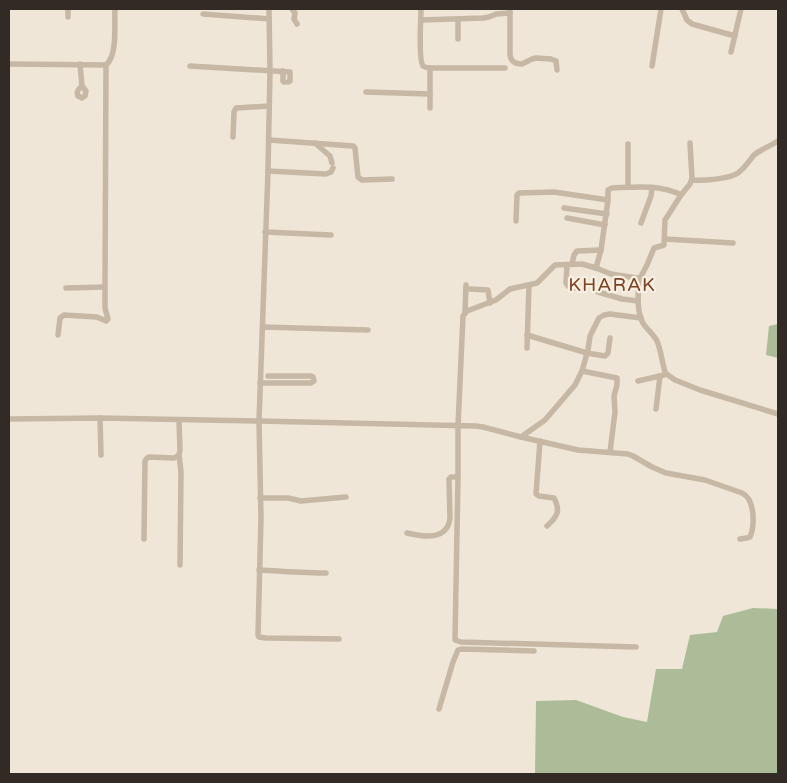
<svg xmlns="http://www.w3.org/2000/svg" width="787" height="783" viewBox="0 0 787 783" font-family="'Varela Round',sans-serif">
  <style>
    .green { fill: #acbc98 }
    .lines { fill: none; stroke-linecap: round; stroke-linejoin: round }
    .minor { stroke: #c6b8a4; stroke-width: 5.5 }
    .labels { text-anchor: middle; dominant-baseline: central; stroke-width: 4.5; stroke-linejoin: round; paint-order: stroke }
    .neighbourhood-label { font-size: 19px; letter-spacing: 1px; fill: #7c4323; stroke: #f7f0e3 }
  </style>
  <rect width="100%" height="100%" fill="#efe6d7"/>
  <g class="green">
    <path d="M778,324V358L766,355L769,326Z"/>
    <path d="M753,608L778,609V774H535L536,701L576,700L623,717L647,722L656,669H682L690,635L717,632L723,616Z"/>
  </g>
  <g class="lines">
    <g class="minor">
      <path d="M269,9L270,70L268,171L259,421L261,518L258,635L259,637L266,638L339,639"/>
      <path d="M292,9L295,13L294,19L297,24"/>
      <path d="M421,9C421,19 418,59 423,66C426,68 428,68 431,68H505"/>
      <path d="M510,9V55C511,62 515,64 522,64L532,59L536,58L551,59L556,61L557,70"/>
      <path d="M682,9L687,20L692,24L735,36"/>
      <path d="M203,14L269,19"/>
      <path d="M68,17V9"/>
      <path d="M458,19V39"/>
      <path d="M421,20L483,18L489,17L496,14L510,13"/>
      <path d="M731,52L741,9"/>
      <path d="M9,64L106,65"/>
      <path d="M80,64L82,86L86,91L85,96L82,98L78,96C76,92 79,88 82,86"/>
      <path d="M190,66L290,72V81L288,82"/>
      <path d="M652,66L661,9"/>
      <path d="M430,68V108"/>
      <path d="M283,71V81L284,82"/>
      <path d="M366,92L430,94"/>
      <path d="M233,137L234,112L236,108L269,106"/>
      <path d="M269,140L353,146L355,148L358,177L362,180L392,179"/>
      <path d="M315,143L330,156L332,163"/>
      <path d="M268,171L326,174L331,172L333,168"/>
      <path d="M692,180C703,181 729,179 738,173C745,168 749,161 754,155C762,149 770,146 778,141"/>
      <path d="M628,187V144"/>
      <path d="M608,200V190L612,188C635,187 660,184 681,195"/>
      <path d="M564,208L607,214"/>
      <path d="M567,218L605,225"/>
      <path d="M516,221L517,195L519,193L554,192L608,200L601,250L596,268"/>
      <path d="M641,223L651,196L652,188"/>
      <path d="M265,232L331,235"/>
      <path d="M665,239L733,243"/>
      <path d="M572,264L574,255L577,251L601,250"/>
      <path d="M567,265L566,283L568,286L574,288"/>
      <path d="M639,280L647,265L654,248L664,245L665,220L681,195L690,184L692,178L690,143"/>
      <path d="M66,288L105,287"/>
      <path d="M470,289L488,290L490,303"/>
      <path d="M598,292L622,299L638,301"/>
      <path d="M465,312L466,285"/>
      <path d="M263,327L368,330"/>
      <path d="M58,335L60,318L64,315L97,317L106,321L108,319L105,308V287L106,65C118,55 114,24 115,9"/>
      <path d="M527,335L587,353L605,356L608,353L610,338"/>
      <path d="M527,348L529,285"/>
      <path d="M582,371L617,378V385L614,396L615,412L610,452"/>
      <path d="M665,373L675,380L700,390L778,414"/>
      <path d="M260,383H311L314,381L313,377L311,376H268"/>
      <path d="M656,409L660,376"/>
      <path d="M100,418L101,455"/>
      <path d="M9,419L100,418L259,421L476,426L483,427L521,437L578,450L628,454L633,456L652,467L666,473L705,480L742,493C755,499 755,525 750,537L747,538L740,539"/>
      <path d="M521,437L545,420L575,385L582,371L588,350L590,336L599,318L604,315L610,314L641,318"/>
      <path d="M540,441L536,494L539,496L554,498C561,511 557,517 547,526"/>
      <path d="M179,455L181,472L180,565"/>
      <path d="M260,498H288L301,501L346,497"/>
      <path d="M407,533C424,537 447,541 450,518L449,479L451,477H458"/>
      <path d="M144,539L145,461L147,458L149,457L174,458L179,455L180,450L179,420"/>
      <path d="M259,570C281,571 304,573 326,573"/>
      <path d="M636,647L461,642L455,640L458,477V426L463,316L467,311L496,300L510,289L537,283L555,265L582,264L596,268L611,274L637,278L639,280C638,293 636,315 645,326C649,331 654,335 657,341C661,350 662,362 665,372L664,375L638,381"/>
      <path d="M439,709L453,662L458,650L461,649L534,651"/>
    </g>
  </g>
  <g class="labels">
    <g class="neighbourhood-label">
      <text x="612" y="285">KHARAK</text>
    </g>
  </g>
  <rect width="787" height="783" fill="none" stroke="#322b25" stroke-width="20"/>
</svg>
